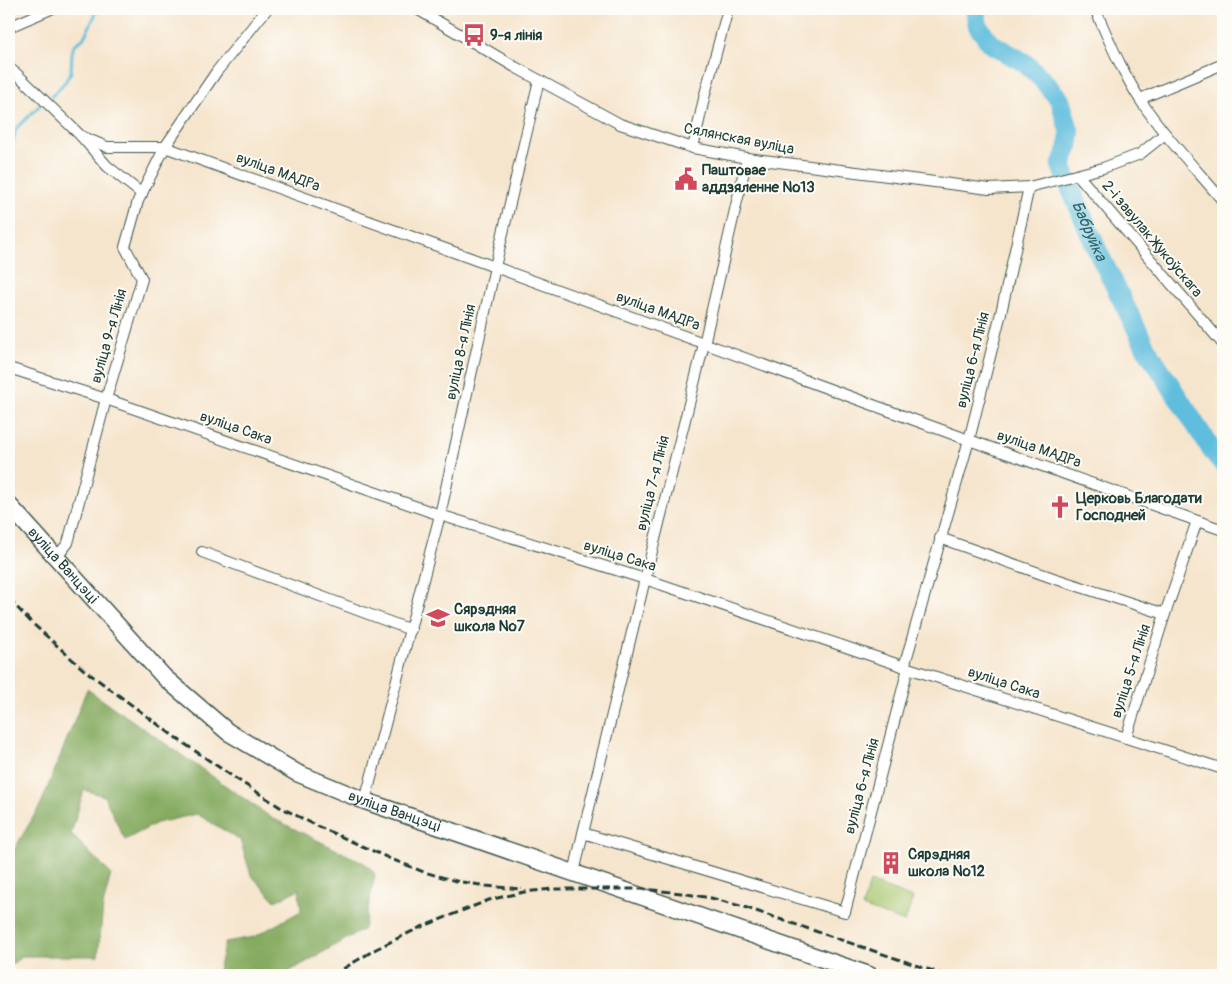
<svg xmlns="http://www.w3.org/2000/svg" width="1232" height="984" viewBox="0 0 1232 984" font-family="Pangolin,sans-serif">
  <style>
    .green { fill: #a7c66e; stroke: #638251 }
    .forest { fill: #85ab61; stroke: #52744a }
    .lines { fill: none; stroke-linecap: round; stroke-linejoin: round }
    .stream { stroke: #5ebddd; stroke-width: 3 }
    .river { stroke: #5ebddd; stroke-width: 20 }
    .street-casing { stroke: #3f564b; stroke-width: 12 }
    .primary-casing { stroke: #3f564b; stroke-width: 19 }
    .street { stroke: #fff; stroke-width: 10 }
    .primary { stroke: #fff; stroke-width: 16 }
    .rail { stroke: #1f3d34; stroke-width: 3; stroke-dasharray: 8 4; stroke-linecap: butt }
    .labels { text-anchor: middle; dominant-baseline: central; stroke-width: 4; stroke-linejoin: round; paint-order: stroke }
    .poi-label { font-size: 15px; font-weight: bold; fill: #1f3d34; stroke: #fdfcf7; text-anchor: start }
    .street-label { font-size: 15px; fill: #1f3d34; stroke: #fdfcf7 }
    .water-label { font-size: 16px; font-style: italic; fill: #326367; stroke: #fdfcf7 }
  </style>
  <rect width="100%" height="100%" fill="#fdfcf7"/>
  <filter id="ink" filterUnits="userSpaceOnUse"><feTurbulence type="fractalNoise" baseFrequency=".02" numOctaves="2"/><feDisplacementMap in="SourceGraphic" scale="10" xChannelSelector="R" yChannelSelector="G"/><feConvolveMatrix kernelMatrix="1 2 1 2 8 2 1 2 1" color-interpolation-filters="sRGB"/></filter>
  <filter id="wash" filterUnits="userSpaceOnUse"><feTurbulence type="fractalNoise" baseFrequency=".0096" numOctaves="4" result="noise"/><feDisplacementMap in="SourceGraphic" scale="20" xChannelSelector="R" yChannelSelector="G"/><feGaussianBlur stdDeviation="1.12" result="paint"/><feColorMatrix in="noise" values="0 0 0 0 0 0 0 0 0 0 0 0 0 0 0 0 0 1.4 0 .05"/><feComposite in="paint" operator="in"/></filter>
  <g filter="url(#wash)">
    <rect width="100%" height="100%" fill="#f6e5cd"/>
    <path class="green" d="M870,882L913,898L905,922L862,907Z"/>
    <path class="forest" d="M87,689L272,818L366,864L375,874L364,929L290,971L287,975H217L225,942L254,937L301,911L299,889L275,901L251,875L240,840L197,814L157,823L125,840L104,796L84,790L71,834L111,874L103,906L98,956H23L9,966V858L41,804Z"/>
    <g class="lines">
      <g class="stream">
        <path d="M51,97L65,82L71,72L72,53L74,45L83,39L88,30L98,9"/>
        <path d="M9,159L16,129L42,103"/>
      </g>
      <path class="river" id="s1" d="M975,9L978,26L990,43L1025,63L1042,79L1060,100L1070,133L1068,147L1061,166L1098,252L1145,346L1213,452L1223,463"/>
    </g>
  </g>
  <g filter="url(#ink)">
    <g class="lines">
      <defs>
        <g id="street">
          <path d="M417,9L515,67L620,124L693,148L747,158L989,189L1029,187L1103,168L1140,154L1165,134"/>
          <path d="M1095,9C1109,40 1122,72 1141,101C1165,137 1195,168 1223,201"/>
          <path d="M9,27L51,9"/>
          <path d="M9,68L19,76L81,136L107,166L142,194"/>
          <path d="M1140,99L1223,64"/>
          <path d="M81,136L107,147H165L495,267L969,440L1223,530"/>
          <path d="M693,148L705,94L728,9"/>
          <path d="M1078,175L1223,344"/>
          <path d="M9,368L106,399L440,515L645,579L908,668L1223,769"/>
          <path d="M940,538L1053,578L1165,614"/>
          <path d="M202,552L411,630"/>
          <path d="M56,558L68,543L106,399L142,279L125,247L138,201L165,147L217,71L267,9"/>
          <path d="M904,667L969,440L1001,313L1029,187"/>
          <path d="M1126,738L1165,614L1197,521"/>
          <path d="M365,801L440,515L495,267L539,80"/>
          <path d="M583,833L845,912L908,668"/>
          <path d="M574,873L583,833L645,579L704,344L747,158"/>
        </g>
        <g id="primary">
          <path id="s2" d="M9,505L164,677L228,732L297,773L365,801L869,975"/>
        </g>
      </defs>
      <use href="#street" class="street-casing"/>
      <use href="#primary" class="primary-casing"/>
      <use href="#street" class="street"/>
      <use href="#primary" class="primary"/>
      <g class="rail">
        <path d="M9,599L32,623L83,669L179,740L238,780L280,807L317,826L391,859L424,872L456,881L486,886L522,889"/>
        <path d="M333,975L376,949L419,928L489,900L524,892L552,889H643L681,893L711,898L744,907L945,975"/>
      </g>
    </g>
  </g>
  <defs>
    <symbol id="bus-bare" viewBox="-9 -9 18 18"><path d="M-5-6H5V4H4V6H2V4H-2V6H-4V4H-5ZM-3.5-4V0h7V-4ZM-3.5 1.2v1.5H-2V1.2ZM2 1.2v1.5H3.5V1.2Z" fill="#d1495b" stroke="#fdfcf7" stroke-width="2.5" paint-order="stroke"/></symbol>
    <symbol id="civic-bare" viewBox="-9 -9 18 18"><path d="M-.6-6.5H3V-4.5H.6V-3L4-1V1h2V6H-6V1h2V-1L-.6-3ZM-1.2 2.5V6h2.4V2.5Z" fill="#d1495b" stroke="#fdfcf7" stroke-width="2.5" paint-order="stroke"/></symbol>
    <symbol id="church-bare" viewBox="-9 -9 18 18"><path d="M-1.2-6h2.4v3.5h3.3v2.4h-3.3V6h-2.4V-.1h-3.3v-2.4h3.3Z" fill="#d1495b" stroke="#fdfcf7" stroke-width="2.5" paint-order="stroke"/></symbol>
    <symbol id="school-bare" viewBox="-9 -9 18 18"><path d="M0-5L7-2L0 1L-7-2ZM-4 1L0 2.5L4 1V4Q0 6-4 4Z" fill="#d1495b" stroke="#fdfcf7" stroke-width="2.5" paint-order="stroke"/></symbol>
    <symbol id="building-bare" viewBox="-9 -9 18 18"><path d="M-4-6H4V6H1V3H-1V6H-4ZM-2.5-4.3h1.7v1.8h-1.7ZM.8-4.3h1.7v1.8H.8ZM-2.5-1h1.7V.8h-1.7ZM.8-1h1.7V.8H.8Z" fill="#d1495b" stroke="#fdfcf7" stroke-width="2.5" paint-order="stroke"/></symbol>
  </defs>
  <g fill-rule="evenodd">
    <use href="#bus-bare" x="458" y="19" width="32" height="32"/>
    <use href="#civic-bare" x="670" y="163" width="32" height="32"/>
    <use href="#church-bare" x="1044" y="491" width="32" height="32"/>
    <use href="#school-bare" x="422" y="602" width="32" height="32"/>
    <use href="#building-bare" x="875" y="847" width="32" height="32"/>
  </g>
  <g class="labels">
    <g class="poi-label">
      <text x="490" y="35">9-я лінія</text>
      <text x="702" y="170">Паштовае<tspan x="702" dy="17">аддзяленне №13</tspan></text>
      <text x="1076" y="498">Церковь Благодати<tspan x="1076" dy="17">Господней</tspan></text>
      <text x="454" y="609">Сярэдняя<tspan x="454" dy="17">школа №7</tspan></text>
      <text x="908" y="854">Сярэдняя<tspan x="908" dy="17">школа №12</tspan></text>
    </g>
    <g class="street-label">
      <text transform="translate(739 139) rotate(11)">Сялянская вуліца</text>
      <text transform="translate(278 172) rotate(20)">вуліца МАДРа</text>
      <text transform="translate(1152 239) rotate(50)">2-і завулак Жукоўскага</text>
      <text transform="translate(658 311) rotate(20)">вуліца МАДРа</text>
      <text transform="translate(109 336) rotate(-74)">вуліца 9-я Лінія</text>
      <text transform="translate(461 352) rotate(-78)">вуліца 8-я Лінія</text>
      <text transform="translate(973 360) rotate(-76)">вуліца 6-я Лінія</text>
      <text transform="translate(236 428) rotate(19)">вуліца Сака</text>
      <text transform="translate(1039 449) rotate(19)">вуліца МАДРа</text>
      <text transform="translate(653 483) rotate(-76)">вуліца 7-я Лінія</text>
      <text transform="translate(620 556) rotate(17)">вуліца Сака</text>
      <text stroke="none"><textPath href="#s2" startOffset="81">вуліца Ванцэці</textPath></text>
      <text transform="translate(1131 671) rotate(-72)">вуліца 5-я Лінія</text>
      <text transform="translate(1004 683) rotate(18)">вуліца Сака</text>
      <text transform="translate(862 786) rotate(-75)">вуліца 6-я Лінія</text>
      <text stroke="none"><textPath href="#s2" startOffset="501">вуліца Ванцэці</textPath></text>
    </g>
    <g class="water-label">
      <text stroke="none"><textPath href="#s1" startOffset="269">Бабруйка</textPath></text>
    </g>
  </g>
  <rect width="1232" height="984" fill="none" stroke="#fdfcf7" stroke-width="30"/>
</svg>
